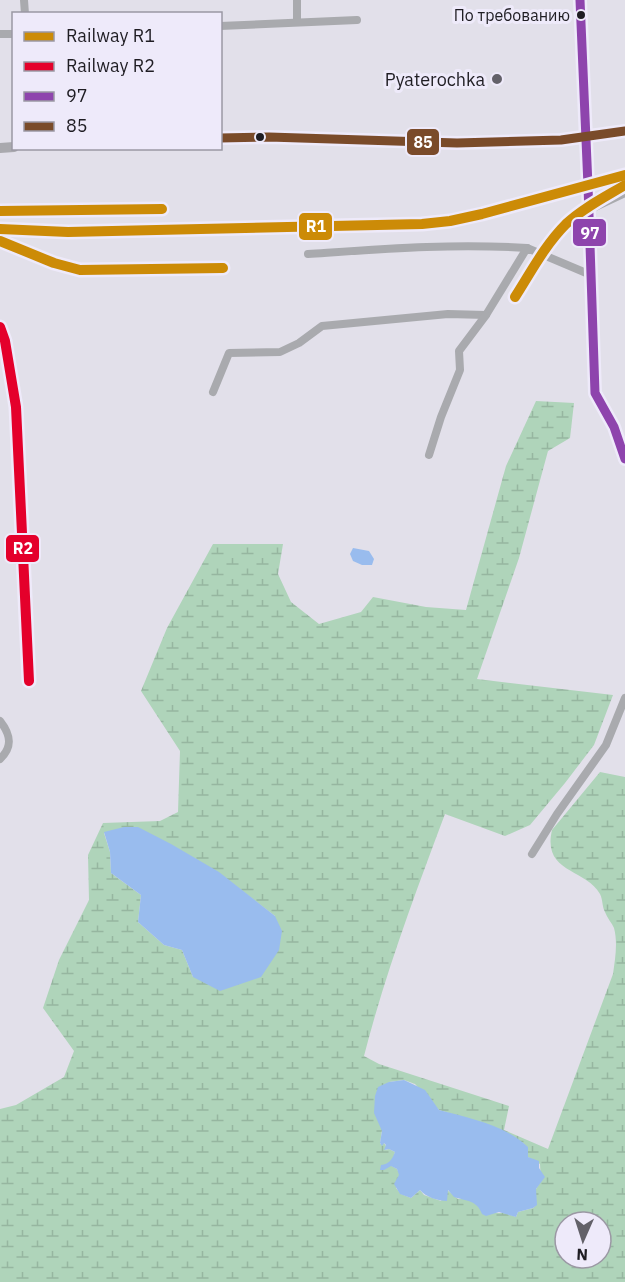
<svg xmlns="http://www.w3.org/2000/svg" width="625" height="1282" viewBox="0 0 625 1282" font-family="'IBM Plex Sans',sans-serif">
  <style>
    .wetland { fill: url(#wetland-marsh); fill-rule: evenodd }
    .water { fill: #99bcee }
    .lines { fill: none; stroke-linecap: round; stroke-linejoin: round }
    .street { stroke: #a9aaae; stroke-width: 8 }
    .secondary { stroke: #a9a9ae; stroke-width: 10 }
    .bus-1-casing { stroke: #eeeafa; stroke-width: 14 }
    .bus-2-casing { stroke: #eeeafa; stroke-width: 14 }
    .bus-1 { stroke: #8e44ad; stroke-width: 9 }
    .bus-2 { stroke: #7a4b2a; stroke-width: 9 }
    .rail-1-casing { stroke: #eeeafa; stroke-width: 15 }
    .rail-2-casing { stroke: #eeeafa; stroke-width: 15 }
    .rail-1 { stroke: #cc8b07; stroke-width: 10 }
    .rail-2 { stroke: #e4002b; stroke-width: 10 }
    .bus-dot { fill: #1f1d23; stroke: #eeeafa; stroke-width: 2 }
    .poi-dot { fill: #636169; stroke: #eeeafa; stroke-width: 2 }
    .labels { text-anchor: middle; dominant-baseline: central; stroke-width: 6; stroke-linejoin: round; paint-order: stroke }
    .bus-label { font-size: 16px; fill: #1f1d23; stroke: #eeeafa; text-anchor: end }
    .poi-label { font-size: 18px; fill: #1f1d23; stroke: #eeeafa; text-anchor: end }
    .line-badge { stroke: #eeeafa; stroke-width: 2 }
    .badge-label { font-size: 16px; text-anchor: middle; font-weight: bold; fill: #fff }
  </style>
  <defs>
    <pattern id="wetland-marsh" width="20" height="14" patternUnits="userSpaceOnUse" patternTransform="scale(1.5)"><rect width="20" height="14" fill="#afd4ba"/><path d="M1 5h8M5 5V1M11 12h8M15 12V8" fill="none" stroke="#96b6a0"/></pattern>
  </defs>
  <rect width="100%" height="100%" fill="#e2e0ea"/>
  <path class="wetland" d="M536,401L574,403L570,438L548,451L519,558L477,679L613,695L594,745L565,783L530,825L505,836L445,814C415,894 385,974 364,1056L379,1064L509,1106L504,1130L548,1149L613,974C615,960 618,943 614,928C612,923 607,918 605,912C602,907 603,900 600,894C585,868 542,873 552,830L600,772L625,777V1282H0V1109L16,1105L64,1077L74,1051L43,1008L59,960L89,900L88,855L103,823L160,821L178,812L180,751L141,691L167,628L213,544H283L278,574L291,602L319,624L361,612L373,597L426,607L466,610L506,466ZM104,833L219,873L275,916L193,977L182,950L164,945L138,922L141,895L111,873L110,852ZM404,1080L415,1084L439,1110L478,1122L523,1143L527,1147L528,1157L540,1164L541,1181L536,1189V1205L533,1208L518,1212L516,1217L505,1213H491L466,1198L458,1199L447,1190L441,1201L424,1195L420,1190L411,1198L401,1194L396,1188L400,1175L397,1169L388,1164L393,1159L395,1152L389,1149L385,1150L386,1146L384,1143L380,1144L389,1082ZM565,1222H601V1258H565Z"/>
  <g class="water">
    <path d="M353,548L369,551L374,559L372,565H362L353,561L350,554Z"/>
    <path d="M124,827H138L171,844L219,872L275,916L282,931L279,950L261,977L220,991L193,977L182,950L164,945L138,922L141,895L111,873L110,852L104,832Z"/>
    <path d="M404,1080L425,1090L439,1110C469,1118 505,1125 528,1147V1157L539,1161V1168L545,1177L536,1189L537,1205L533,1208L518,1212L516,1217L499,1212L486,1216L482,1214C477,1200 466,1201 454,1197L448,1190L447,1201C438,1201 426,1197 420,1190L411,1198L400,1194L394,1184L399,1175L397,1169L391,1166L384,1170H380L381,1165C389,1164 392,1160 395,1152L389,1149L384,1150L386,1145L384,1143L382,1146L380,1143L382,1131L374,1113L375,1096L378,1087L389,1082Z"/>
  </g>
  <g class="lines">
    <g class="street">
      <path d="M24,0L25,14"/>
      <path d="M297,0V22"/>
      <path d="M220,26L357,20"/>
      <path d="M0,34H14"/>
      <path d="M586,136L595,393L614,427L625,459"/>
      <path d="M589,210L625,193"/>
      <path d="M308,254C381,249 453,243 527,248"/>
      <path d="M213,392L229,353L280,352L299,343L322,326L448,314L486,315L527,248L591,275"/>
      <path d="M429,455L441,417L460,370L459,351L486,315"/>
      <path d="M0,721C11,735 13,747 0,759"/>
      <path d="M532,854L557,814L606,745L625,698"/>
    </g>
    <g class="secondary">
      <path d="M580,0L586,136"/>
      <path d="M220,138L269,137L457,143L561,140L625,131"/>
      <path d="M0,148L14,147"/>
    </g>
    <defs>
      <path id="bus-1" d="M580,0L588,186L595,393L614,427L625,459"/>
      <path id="bus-2" d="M220,138L269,137L457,143L561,140L625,131"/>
    </defs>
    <use href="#bus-1" class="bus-1-casing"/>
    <use href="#bus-2" class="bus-2-casing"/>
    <use href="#bus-1" class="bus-1"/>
    <use href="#bus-2" class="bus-2"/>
    <defs>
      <g id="rail-1">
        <path d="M0,211L162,209"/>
        <path d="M0,229L68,232L422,224L450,221L482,214L625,175"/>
        <path d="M0,241L54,263L80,270L223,268"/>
        <path d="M515,297C531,272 545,245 566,224C583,208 605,197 625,185"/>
      </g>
      <path id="rail-2" d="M0,327L5,341L16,407L29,681"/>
    </defs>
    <use href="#rail-1" class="rail-1-casing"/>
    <use href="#rail-2" class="rail-2-casing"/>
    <use href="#rail-1" class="rail-1"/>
    <use href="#rail-2" class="rail-2"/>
  </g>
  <g class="bus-dot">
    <circle cx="581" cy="15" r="5"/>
    <circle cx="260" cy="137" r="5"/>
  </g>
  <circle class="poi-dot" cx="497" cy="79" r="6"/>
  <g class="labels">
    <g class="bus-label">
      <text x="570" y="15">По требованию</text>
    </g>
    <g class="poi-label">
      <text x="485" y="79">Pyaterochka</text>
    </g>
  </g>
  <g class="line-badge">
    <rect x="406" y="128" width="34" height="28" rx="6" fill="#7a4b2a"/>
    <rect x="298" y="212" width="35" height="29" rx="6" fill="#cc8b07"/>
    <rect x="572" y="218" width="35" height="29" rx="6" fill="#8e44ad"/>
    <rect x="5" y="534" width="35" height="29" rx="6" fill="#e4002b"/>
  </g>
  <g class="badge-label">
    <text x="423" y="148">85</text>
    <text x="316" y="232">R1</text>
    <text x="590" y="239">97</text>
    <text x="23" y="554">R2</text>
  </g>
  <rect x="12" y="12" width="210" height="138" fill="#eeeafa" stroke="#9b98a4" stroke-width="1.5"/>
  <rect x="24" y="32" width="30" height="9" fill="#cc8b07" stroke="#9b98a4" stroke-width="1.5"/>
  <text x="66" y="42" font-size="18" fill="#1f1d23">Railway R1</text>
  <rect x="24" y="62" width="30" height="9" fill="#e4002b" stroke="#9b98a4" stroke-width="1.5"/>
  <text x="66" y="72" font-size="18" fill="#1f1d23">Railway R2</text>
  <rect x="24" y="92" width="30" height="9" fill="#8e44ad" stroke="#9b98a4" stroke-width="1.5"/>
  <text x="66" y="102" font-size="18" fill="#1f1d23">97</text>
  <rect x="24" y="122" width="30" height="9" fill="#7a4b2a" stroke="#9b98a4" stroke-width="1.5"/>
  <text x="66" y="132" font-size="18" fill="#1f1d23">85</text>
  <g transform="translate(583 1240) rotate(183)"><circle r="28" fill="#eeeafa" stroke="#9b98a4" stroke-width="1.5"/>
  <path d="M0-4.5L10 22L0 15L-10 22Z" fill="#636169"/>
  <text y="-9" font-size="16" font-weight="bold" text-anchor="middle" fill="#1f1d23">N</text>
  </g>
</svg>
